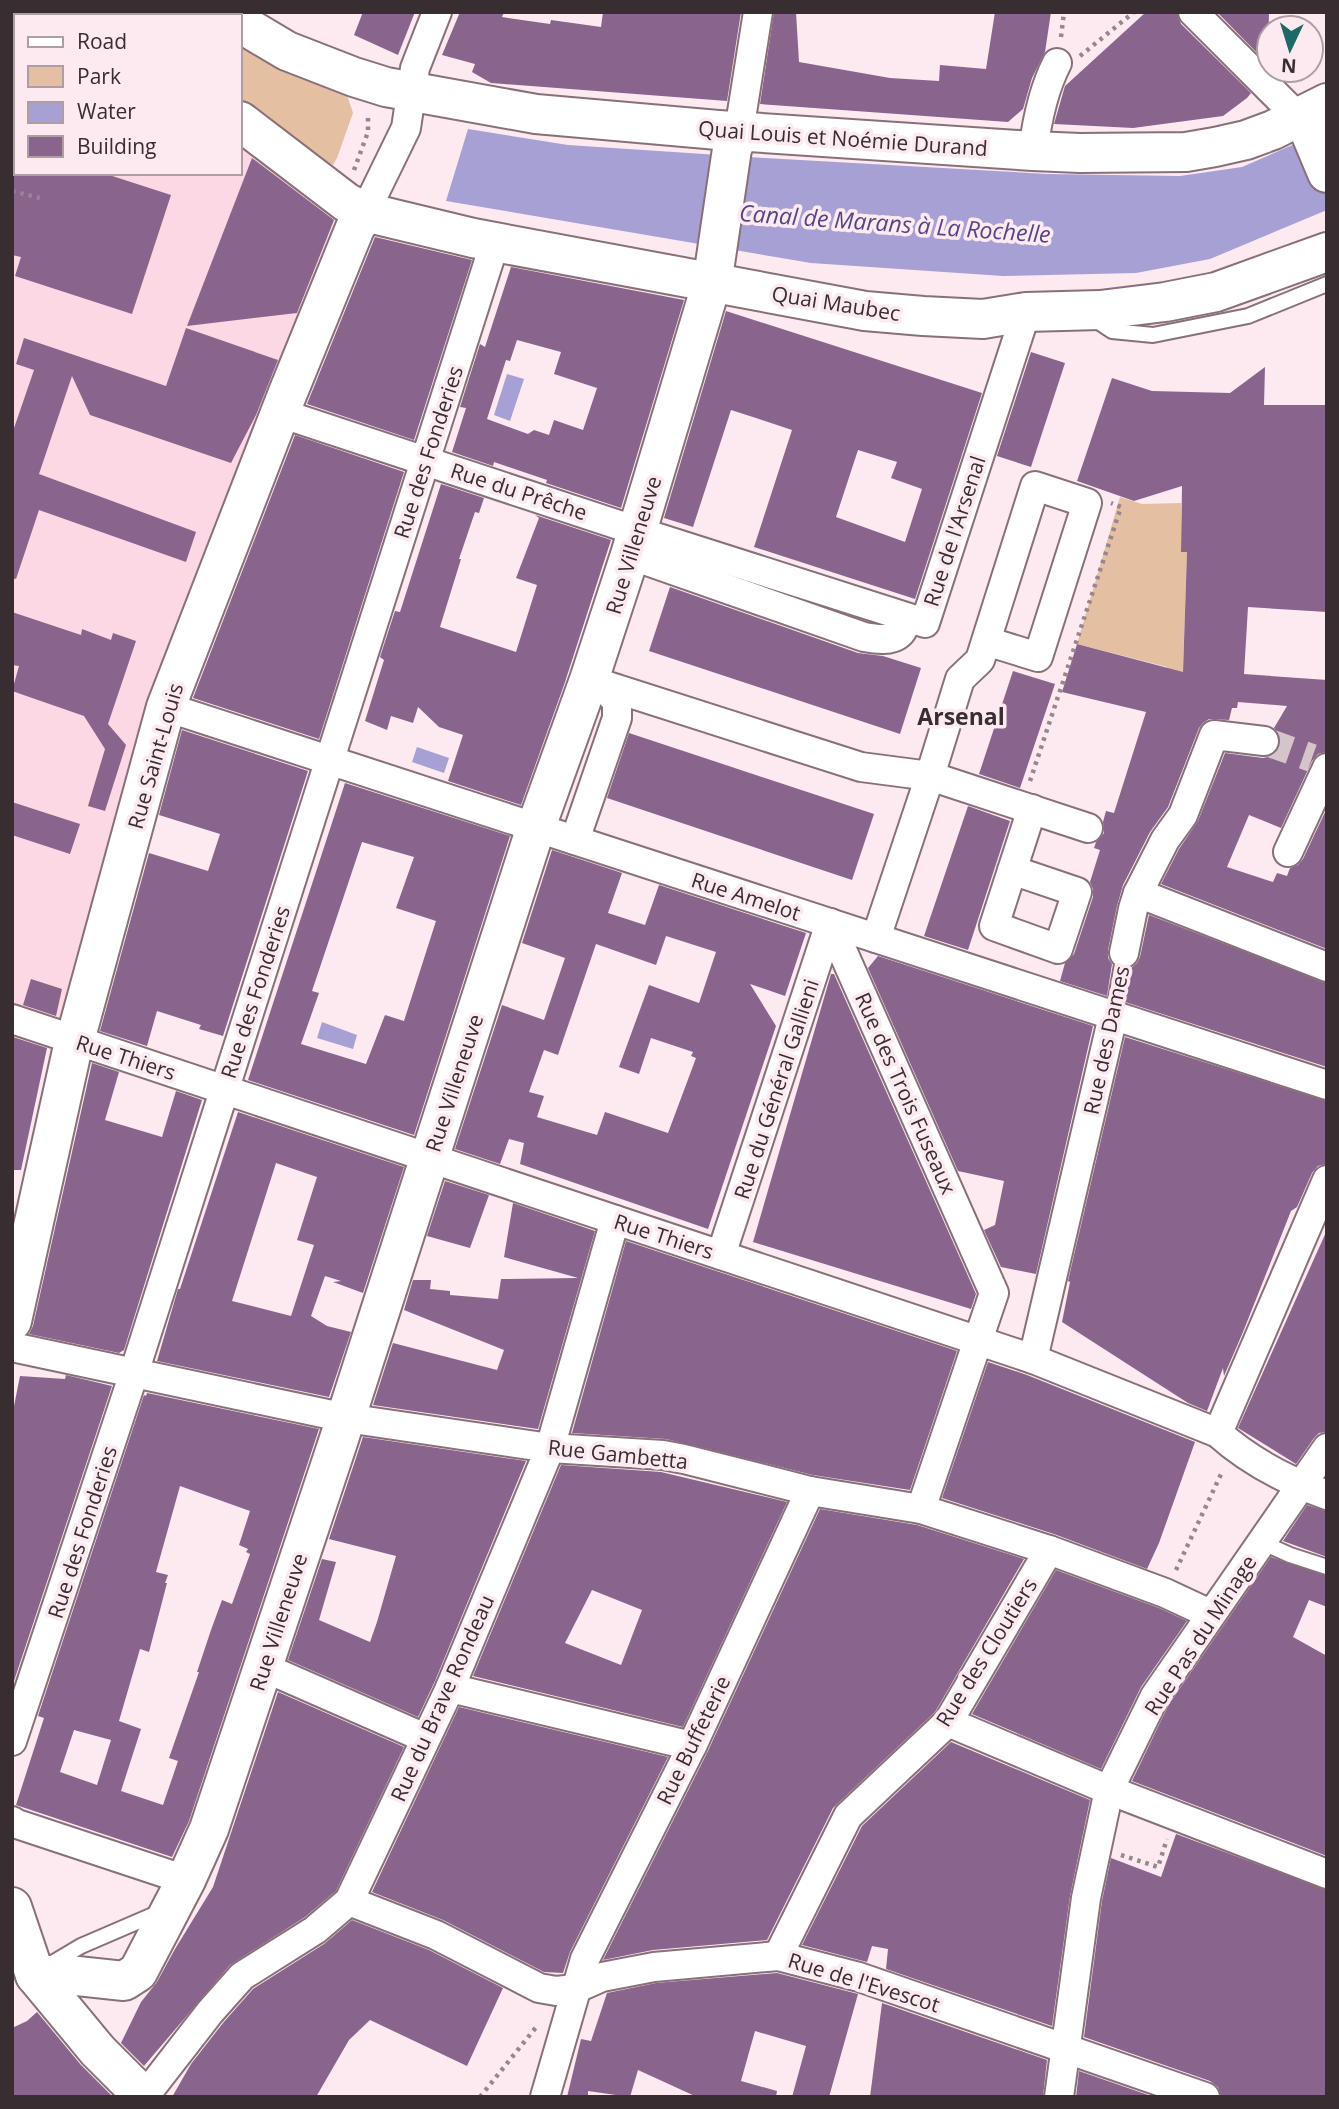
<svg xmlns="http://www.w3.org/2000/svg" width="1339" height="2109" viewBox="0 0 1339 2109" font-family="'Open Sans',sans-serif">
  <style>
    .built { fill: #fcd7e4 }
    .green { fill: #e4bfa1 }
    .water { fill: #a7a0d4 }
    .building { fill: #89658d; fill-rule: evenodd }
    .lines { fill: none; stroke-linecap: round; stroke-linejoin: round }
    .street-tunnel { stroke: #d5c4ca; stroke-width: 28; stroke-dasharray: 28 14; stroke-linecap: butt }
    .lane-casing { stroke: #897078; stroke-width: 18 }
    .street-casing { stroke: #897078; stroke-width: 32 }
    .secondary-casing { stroke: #897078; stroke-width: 42 }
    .path { stroke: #95878c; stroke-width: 4.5; stroke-dasharray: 3.5 5; stroke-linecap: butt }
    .lane { stroke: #fff; stroke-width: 14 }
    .street { stroke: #fff; stroke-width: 28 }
    .secondary { stroke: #fff; stroke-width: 38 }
    .labels { text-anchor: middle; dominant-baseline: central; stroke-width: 7; stroke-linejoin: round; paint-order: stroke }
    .street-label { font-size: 21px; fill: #382d31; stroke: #fceaf0 }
    .water-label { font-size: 23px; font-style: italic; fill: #524687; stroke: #fceaf0 }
    .neighbourhood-label { font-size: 23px; font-weight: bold; fill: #382d31; stroke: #fceaf0 }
  </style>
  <rect width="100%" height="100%" fill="#fceaf0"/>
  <path class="built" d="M12,30L16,31V173H240V146L335,220L287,347L261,405L154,705L61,1021L12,1004Z"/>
  <g class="green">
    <path d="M240,44L338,87L348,98L353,113L337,158L333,165L308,152L240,105Z"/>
    <path d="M1120,497L1142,504L1181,503V551L1187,552L1182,697L1167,667L1077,644Z"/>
  </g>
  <g class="water">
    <path d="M468,129L568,145L765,158L1047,174L1180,176L1242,167L1327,130V210L1210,259L1136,273L1003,276L811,263L446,201Z"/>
    <path d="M507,374L524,379L510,421L494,415Z"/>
    <path d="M417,747L449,758L444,773L412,762Z"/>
    <path d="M322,1022L357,1035L353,1049L317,1038Z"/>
  </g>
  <g class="building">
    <path d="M363,12H415L398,55L354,35Z"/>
    <path d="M460,12H504L502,17L550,24L551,20L601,27L603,12H741L727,101L491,83L472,72L475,64L442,55Z"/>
    <path d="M774,12H796L799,62L890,78L939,81L940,65L986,69L995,12H1051L1045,52L1032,78L1023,109L1008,122L760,104Z"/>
    <path d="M1146,12H1177L1181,24L1251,93L1247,98L1223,116L1133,128L1054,124L1065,86Z"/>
    <path d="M1217,12H1269L1268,64Z"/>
    <path d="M252,158L334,220L297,313L187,326Z"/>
    <path d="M12,173H103L171,195L132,314L15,276L21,257L12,255Z"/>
    <path d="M375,237L472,260L414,440L307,404Z"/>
    <path d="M511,267L684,300L621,508L546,483L547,480L494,462L493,466L452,452L466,408L460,407L480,344L485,347ZM517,340L561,352L554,374L597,388L583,430L554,420L549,435L534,430L528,434L487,419L506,360L510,361Z"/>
    <path d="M726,311L982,393L915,599L754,547L792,430L756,418L731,410L693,527L664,518ZM858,450L897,462L891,478L922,489L905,542L836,517Z"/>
    <path d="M186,328L278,360L256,415L231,463L90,415L72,376L39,474L196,532L186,562L39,510L16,579L12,578V434L34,370L16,364L24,338L166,386Z"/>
    <path d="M1031,352L1065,363L1031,467L997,456Z"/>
    <path d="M1265,367L1264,405H1327V612L1248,607L1244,674L1327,680V752L1318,754L1312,761L1281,828L1249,815L1227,867L1273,882L1277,873L1287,876L1290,868L1298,865L1303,859L1327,808V949L1161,884L1179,849L1198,821L1225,753L1263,758L1271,756L1278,750L1280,744L1279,735L1274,728L1287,706L1238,702L1237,708H1232L1229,720L1209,719L1203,723L1199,728L1168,807L1150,832L1123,885L1117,906L1108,950V958L1112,964L1107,996L1060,981L1065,963L1074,954L1093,897V889L1090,882L1100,850L1094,848L1096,842L1104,833L1103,822L1106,811L1114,813L1146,712L1062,692L1077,644L1183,672L1187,552H1181L1182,486L1134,501L1077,481L1112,378L1152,391L1230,393Z"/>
    <path d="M295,435L404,472L319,739L193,698Z"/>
    <path d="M441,484L484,498L479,513L475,512L459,559H461L440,627L516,652L537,585L516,578L539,518L535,515L611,540L564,685L521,805L448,781L463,735L439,727L418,707L413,723L391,716L387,730L365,721L384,660L380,657L395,611L400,612Z"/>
    <path d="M670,587L858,653L883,656L921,668L900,734L649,651Z"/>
    <path d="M12,612L81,635L82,629L111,640L113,633L136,641L108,724L126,745L105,811L88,806L105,749L84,716L12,691L19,666L12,665Z"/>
    <path d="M1013,671L1055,684L1020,788L979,774Z"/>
    <path d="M182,730L308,771L223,1036L199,1029L201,1025L157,1011L147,1046L100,1031L149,853L208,871L220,834L159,815Z"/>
    <path d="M629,733L874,814L852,880L607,798Z"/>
    <path d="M345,783L510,836L414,1135L248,1080ZM362,842L414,857L396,908L436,921L404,1021L385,1015L366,1064L301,1044L319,993L312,991Z"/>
    <path d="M12,802L80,824L70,854L12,835Z"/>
    <path d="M968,806L1010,821L968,950L924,936Z"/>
    <path d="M552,850L622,873L608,913L645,925L659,885L806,933L785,996L750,984L776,1026L708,1229L520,1164L524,1143L509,1139L500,1164L455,1149L502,1005L544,1020L565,958L522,943ZM666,936L716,952L699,1003L649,985L619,1067L639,1074L651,1038L693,1052L691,1056L696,1058L668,1133L605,1112L597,1135L537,1117L544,1096L529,1092L544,1050L558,1055L596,944L656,965Z"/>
    <path d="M1149,915L1327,983V1067L1125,1002L1131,968L1137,963L1140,957Z"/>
    <path d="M878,956L1093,1026L1036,1274L1001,1267L984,1230L995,1225L1004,1181L958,1171L868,968Z"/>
    <path d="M831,974H834L976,1294L971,1309L753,1242Z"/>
    <path d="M31,979L62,989L56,1016L23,1005Z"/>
    <path d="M13,1037L47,1048L21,1170H12Z"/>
    <path d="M1125,1037L1327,1101V1164L1318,1166L1312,1173L1297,1207L1291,1211L1243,1332L1224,1376L1223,1368L1207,1411L1188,1403L1062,1322L1070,1282L1068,1281Z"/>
    <path d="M92,1063L119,1072L105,1120L162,1137L176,1091L202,1100L124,1350L119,1353L29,1334L33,1326Z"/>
    <path d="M238,1112L404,1167L363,1293L333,1282L341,1281L325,1276L311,1316L327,1326L351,1332L329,1397L157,1361L178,1289H180ZM276,1163L317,1177L297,1240L314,1245L291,1316L232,1301Z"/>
    <path d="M445,1181L489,1195L470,1248L427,1236Z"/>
    <path d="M513,1203L595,1231L538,1429L373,1405L393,1343L497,1370L504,1350L404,1310L413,1280H431L430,1289L450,1291V1295L498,1299L501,1279L578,1278L504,1257Z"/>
    <path d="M1327,1230V1432L1319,1433L1314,1438L1296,1464L1238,1428Z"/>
    <path d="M626,1241L957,1351L910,1490L813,1475L666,1439L572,1433Z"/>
    <path d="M988,1362L1027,1375L1195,1442L1159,1543L1147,1569L1054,1534L942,1498Z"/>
    <path d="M66,1375L112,1386L12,1687V1416L20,1376L65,1379Z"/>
    <path d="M147,1393L319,1429L189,1821L172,1857L16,1805L44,1718L38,1716L144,1395L146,1396ZM180,1486L250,1511L239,1545L248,1549L246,1552L250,1554L232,1604L222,1600L211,1630L197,1672H199L169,1758L178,1761L163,1805L121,1791L141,1729L119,1721L140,1649L149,1652L167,1583H165L168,1575L156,1572ZM74,1730L111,1740L97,1785L60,1772Z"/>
    <path d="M363,1437L526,1461L435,1681L418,1717L288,1660L322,1559L336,1562L319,1620L370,1642L377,1622L396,1556L329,1539Z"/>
    <path d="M561,1465L661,1472L787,1502L683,1727L473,1676ZM592,1590L642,1610L621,1665L565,1643Z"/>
    <path d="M1307,1505L1327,1511V1557L1283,1541Z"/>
    <path d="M820,1509L917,1525L1024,1559L935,1712L833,1808L767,1940L653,1950L603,1960L707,1753Z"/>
    <path d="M1271,1557L1327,1576V1607L1309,1600L1293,1637L1327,1656V1856L1132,1781L1169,1704Z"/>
    <path d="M1056,1570L1159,1608L1187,1621L1141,1687L1101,1769L972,1714Z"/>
    <path d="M278,1692L404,1747L336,1891L305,1917L230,1965L144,2066L121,2043L141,2002L157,1982L175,1949L213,1887Z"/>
    <path d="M459,1707L668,1757L570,1952L563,1973L544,1972L443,1920L372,1892Z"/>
    <path d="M951,1742L1090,1800L1070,1896L1052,2026L886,1969L888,1949L872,1946L867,1962L802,1945L862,1826Z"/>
    <path d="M1176,1834L1327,1890V2097H1221L1218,2087L1210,2081L1084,2037L1102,1901L1111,1858L1161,1877Z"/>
    <path d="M352,1920L429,1950L503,1988L467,2066L370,2020L349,2040L316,2097H172L191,2064L223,2023L253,1989L324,1944Z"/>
    <path d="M777,1973L858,1994L829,2097H792L806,2046L755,2031L741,2081L777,2091L776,2097H697L638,2070L630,2097L588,2091V2097H567L581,2039L591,2041L607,1993L656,1983Z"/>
    <path d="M882,2003L1047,2060L1043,2097H870Z"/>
    <path d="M37,2012L81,2065L113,2097H12V2028L27,2021Z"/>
    <path d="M1079,2071L1154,2097H1076Z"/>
  </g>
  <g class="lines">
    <path class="street-tunnel" d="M1264,741L1312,758"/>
    <defs>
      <g id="lane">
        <path d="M1094,319L1112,331L1153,335L1248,316L1327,284"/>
        <path d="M1113,1016L1124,953"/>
        <path d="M1261,1542L1290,1555L1327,1567"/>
        <path d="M49,1965L81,1946L160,1912"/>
      </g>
      <g id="street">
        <path d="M1193,12L1298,117"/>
        <path d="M739,131L758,12"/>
        <path d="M1033,151C1037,120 1043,90 1057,63"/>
        <path d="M365,212L406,128L415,68L437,12"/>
        <path d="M280,413L649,535L925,623L1026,312"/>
        <path d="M630,555L864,637C870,638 876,639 882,639C897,640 912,628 898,615"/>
        <path d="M589,680L861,767L930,776L1088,828"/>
        <path d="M166,707L1327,1085"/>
        <path d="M575,840L617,718V702L601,683"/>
        <path d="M1288,852L1327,768"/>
        <path d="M1012,870L1077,892L1058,949L994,926L1032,809"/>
        <path d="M1138,893L1327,967"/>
        <path d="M830,923L994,1293L921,1509"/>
        <path d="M876,938L930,776L960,679L980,660L1035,486L1087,503L1038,657L986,641"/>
        <path d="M1124,953L1133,909L1138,893L1165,840L1183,815L1214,735L1264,741"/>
        <path d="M12,1019L1033,1359L1218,1433C1248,1460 1288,1481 1327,1495"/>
        <path d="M721,1255L830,923"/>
        <path d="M12,1347L346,1418L550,1448L663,1455L684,1459L810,1491L921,1509L1049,1550L1165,1593L1210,1614"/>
        <path d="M1033,1359L1113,1016"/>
        <path d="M1218,1433L1327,1180"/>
        <path d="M263,1667L425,1738"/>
        <path d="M450,1688L692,1746"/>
        <path d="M948,1722L1109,1790L1327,1874"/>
        <path d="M12,1741L134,1373L495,242"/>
        <path d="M12,1821L17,1824L186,1880"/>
        <path d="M349,1901L436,1935L539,1988L556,1991L575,1989L602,1977L654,1967L778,1956L859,1977L1205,2097"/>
        <path d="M778,1956L848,1816L948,1722L1049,1550"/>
        <path d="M144,2097L210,2012L242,1976L315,1930L349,1901L450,1688L550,1448L615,1220"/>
        <path d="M545,2097L585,1959L692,1746L810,1491"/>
        <path d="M1059,2097L1086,1898L1109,1790L1155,1696L1327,1448"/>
      </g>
      <g id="secondary">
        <path d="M27,12L38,16"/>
        <path d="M113,12L116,16"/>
        <path d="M240,23L287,51L354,77L386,87L536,114L718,130L1033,151L1080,153L1186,152L1215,147L1246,140L1273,130L1327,103"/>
        <path d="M1298,117L1309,130L1327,173"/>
        <path d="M240,121L346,202L365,212L473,238L865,311L923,316L983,319L1026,312L1100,310L1165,302L1216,292L1327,252"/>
        <path d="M12,1321L71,1055L166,707L287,395L355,228L365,212"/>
        <path d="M12,1907L35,1975L98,2051L144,2097"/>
        <path d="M35,1975H68L124,1981L138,1972L186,1880L209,1829L339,1439L536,827L589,680L630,555L706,302L715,264L732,149L739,131"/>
      </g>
    </defs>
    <use href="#lane" class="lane-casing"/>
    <use href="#street" class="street-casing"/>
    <use href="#secondary" class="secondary-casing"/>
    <g class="path">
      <path d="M200,12L204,16"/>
      <path d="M1061,37L1064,12"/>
      <path d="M1080,56L1134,12"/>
      <path d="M354,170L368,132V115"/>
      <path d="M12,191L40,198"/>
      <path d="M1030,781L1121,507L1111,503"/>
      <path d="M1176,1570L1223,1470"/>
      <path d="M1121,1855L1158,1867L1167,1839"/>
      <path d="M480,2097L537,2026"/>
    </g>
    <use href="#lane" class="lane"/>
    <use href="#street" class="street"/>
    <use href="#secondary" class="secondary"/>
  </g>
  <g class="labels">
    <g class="street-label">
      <text transform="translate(843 138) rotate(4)">Quai Louis et Noémie Durand</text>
      <text transform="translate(836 303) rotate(9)">Quai Maubec</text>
      <text transform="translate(428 452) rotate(-72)">Rue des Fonderies</text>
      <text transform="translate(519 491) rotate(18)">Rue du Prêche</text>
      <text transform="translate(954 531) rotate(-72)">Rue de l'Arsenal</text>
      <text transform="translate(633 545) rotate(-73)">Rue Villeneuve</text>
      <text transform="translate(155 756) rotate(-74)">Rue Saint-Louis</text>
      <text transform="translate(746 896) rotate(18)">Rue Amelot</text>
      <text transform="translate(255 992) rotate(-72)">Rue des Fonderies</text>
      <text transform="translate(1106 1040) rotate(-78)">Rue des Dames</text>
      <text transform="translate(126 1057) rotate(18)">Rue Thiers</text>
      <text transform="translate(454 1083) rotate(-72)">Rue Villeneuve</text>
      <text transform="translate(776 1089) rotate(-72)">Rue du Général Gallieni</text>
      <text transform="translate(906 1093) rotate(66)">Rue des Trois Fuseaux</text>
      <text transform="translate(664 1236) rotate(18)">Rue Thiers</text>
      <text transform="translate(618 1454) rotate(6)">Rue Gambetta</text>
      <text transform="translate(82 1532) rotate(-72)">Rue des Fonderies</text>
      <text transform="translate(278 1622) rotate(-72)">Rue Villeneuve</text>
      <text transform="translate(1200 1635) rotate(-57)">Rue Pas du Minage</text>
      <text transform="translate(986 1652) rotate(-58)">Rue des Cloutiers</text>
      <text transform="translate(442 1698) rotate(-66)">Rue du Brave Rondeau</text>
      <text transform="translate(693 1740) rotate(-64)">Rue Buffeterie</text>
      <text transform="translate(864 1982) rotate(17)">Rue de l'Evescot</text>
    </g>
    <g class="water-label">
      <text transform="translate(895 223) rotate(4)">Canal de Marans à La Rochelle</text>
    </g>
    <g class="neighbourhood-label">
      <text x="961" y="716">Arsenal</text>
    </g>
  </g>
  <rect width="1339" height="2109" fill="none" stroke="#382d31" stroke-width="28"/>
  <rect x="14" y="14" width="228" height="161" fill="#fceaf0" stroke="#ae9ea4" stroke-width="2"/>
  <rect x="28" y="37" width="35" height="10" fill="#ffffff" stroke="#ae9ea4" stroke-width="2"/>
  <text x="77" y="49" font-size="21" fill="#382d31">Road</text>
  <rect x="28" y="66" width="35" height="21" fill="#e4bfa1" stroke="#ae9ea4" stroke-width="2"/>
  <text x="77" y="84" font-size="21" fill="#382d31">Park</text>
  <rect x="28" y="102" width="35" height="21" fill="#a7a0d4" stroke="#ae9ea4" stroke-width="2"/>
  <text x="77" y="119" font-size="21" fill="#382d31">Water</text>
  <rect x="28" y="136" width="35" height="21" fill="#89658d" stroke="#ae9ea4" stroke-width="2"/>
  <text x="77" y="154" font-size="21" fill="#382d31">Building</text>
  <g transform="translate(1290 49) rotate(184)"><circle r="33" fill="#fceaf0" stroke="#ae9ea4" stroke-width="2"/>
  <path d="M0-5L12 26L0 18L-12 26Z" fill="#1c6967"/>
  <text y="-10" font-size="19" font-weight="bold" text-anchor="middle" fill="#382d31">N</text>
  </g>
</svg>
